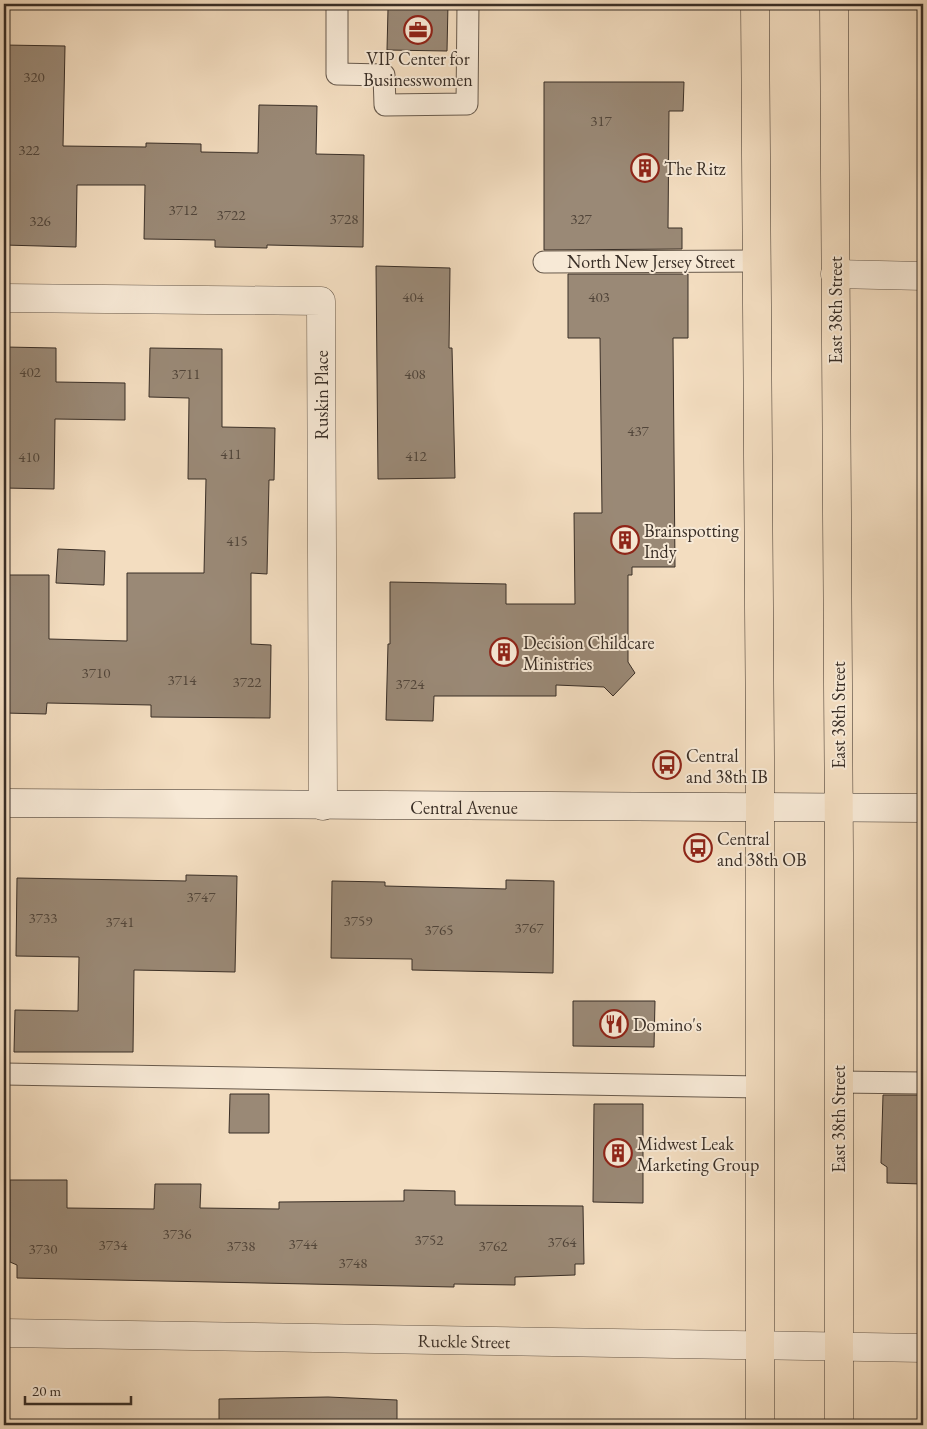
<svg xmlns="http://www.w3.org/2000/svg" width="927" height="1429" viewBox="0 0 927 1429" font-family="'EB Garamond',serif">
  <style>
    .building { fill: #9a8976; stroke: #392e26 }
    .lines { fill: none; stroke-linecap: round; stroke-linejoin: round }
    .lane-casing { stroke: #685a4c; stroke-width: 23 }
    .street-casing { stroke: #685a4c; stroke-width: 29 }
    .secondary-casing { stroke: #392e26; stroke-width: 29 }
    .primary-casing { stroke: #392e26; stroke-width: 29 }
    .lane { stroke: #f7e9d6; stroke-width: 21 }
    .street { stroke: #f7e9d6; stroke-width: 28 }
    .secondary { stroke: #f7e9d6; stroke-width: 28 }
    .primary { stroke: #f3ddc0; stroke-width: 28 }
    .labels { text-anchor: middle; dominant-baseline: central; stroke-width: 4; stroke-linejoin: round; paint-order: stroke }
    .number-label { font-size: 15px; fill: #51453a }
    .poi-label { font-size: 18px; fill: #392e26; stroke: #f7e9d6; text-anchor: start }
    .street-label { font-size: 18px; fill: #392e26; stroke: #f7e9d6 }
  </style>
  <rect width="100%" height="100%" fill="#f3ddc0"/>
  <filter id="stains"><feTurbulence type="fractalNoise" baseFrequency=".004" numOctaves="4"/><feColorMatrix values="0 0 0 0 .2 0 0 0 0 .09 0 0 0 0 .02 0 0 0 .5 -.17"/></filter>
  <radialGradient id="worn" r=".72"><stop offset=".6" stop-color="#630" stop-opacity="0"/><stop offset="1" stop-color="#630" stop-opacity=".3"/></radialGradient>
  <g class="building">
    <path d="M415,4H448L447,51L387,50L388,9H415Z"/>
    <path d="M4,45L65,46L63,146L146,147V143L201,144V152L258,153L259,105L317,106L316,154L364,155L363,247L267,245V248L215,247V240L144,239L145,185H77L76,247L4,245Z"/>
    <path d="M544,82H684L683,111H669L668,228H682V249L544,250Z"/>
    <path d="M376,266L450,268L449,348H452L455,478L378,479Z"/>
    <path d="M568,274H688V338H673L675,567H632V575H628V662L635,673L613,696L604,687L556,685V696H434L433,721L386,720L388,644H390V582L506,584V604H575L574,513H602L600,338H568Z"/>
    <path d="M5,347L56,348V382L125,383V420L55,419L54,489L4,488Z"/>
    <path d="M150,348L222,349V427L275,428L274,480H269L267,574L251,573V644L271,645L270,718L151,717V705L47,703L46,714L4,713V625L9,626V575H49V639L127,641V573H204L206,479H188L189,398L149,397Z"/>
    <path d="M58,549L105,551L104,585L56,583Z"/>
    <path d="M186,875L237,876L235,972L134,970L133,1052H14L15,1010L78,1011L79,957L16,956L17,878L186,881Z"/>
    <path d="M506,880L554,881L553,973L412,970V959L331,958L332,881L385,882V886L506,889Z"/>
    <path d="M573,1001H655L654,1047L573,1046Z"/>
    <path d="M230,1094H269V1133H229Z"/>
    <path d="M883,1095H923V1184L887,1183V1167L881,1163Z"/>
    <path d="M594,1104H643V1203L593,1202Z"/>
    <path d="M10,1180H67V1208L154,1209L155,1184H201L200,1208L279,1209V1202L404,1201V1190L455,1191V1205L583,1206L584,1264H575V1275L515,1277V1285L454,1284V1287L17,1278V1265L10,1262Z"/>
    <path d="M328,1397L397,1400V1425H219V1399Z"/>
  </g>
  <g class="lines">
    <defs>
      <g id="lane">
        <path d="M337,4V74L384,75L385,105L467,104L468,4"/>
        <path d="M544,262L757,261"/>
        <path d="M4,1074L760,1087"/>
        <path d="M838,1082L923,1083"/>
      </g>
      <g id="street">
        <path d="M835,274L923,276"/>
        <path d="M4,298L321,301L323,806"/>
        <path d="M4,1333L923,1348"/>
      </g>
      <path id="secondary" d="M4,803L923,808"/>
      <g id="primary">
        <path d="M755,4L760,756V1425"/>
        <path d="M834,4L839,852V1425"/>
      </g>
    </defs>
    <use href="#lane" class="lane-casing"/>
    <use href="#street" class="street-casing"/>
    <use href="#secondary" class="secondary-casing"/>
    <use href="#primary" class="primary-casing"/>
    <use href="#lane" class="lane"/>
    <use href="#street" class="street"/>
    <use href="#secondary" class="secondary"/>
    <use href="#primary" class="primary"/>
  </g>
  <defs>
    <symbol id="office-ring" viewBox="-11 -11 22 22"><circle r="9.5" fill="#f7e9d6" stroke="#8f2418" stroke-width="1.5"/><path d="M-6-3h4V-5.5h4V-3h4V5H-6ZM-1-4.5V-3h2v-1.5ZM-6 0V1H6V0Z" fill="#8f2418"/></symbol>
    <symbol id="building-ring" viewBox="-11 -11 22 22"><circle r="9.5" fill="#f7e9d6" stroke="#8f2418" stroke-width="1.5"/><path d="M-4-6H4V6H1V3H-1V6H-4ZM-2.5-4.3h1.7v1.8h-1.7ZM.8-4.3h1.7v1.8H.8ZM-2.5-1h1.7V.8h-1.7ZM.8-1h1.7V.8H.8Z" fill="#8f2418"/></symbol>
    <symbol id="bus-ring" viewBox="-11 -11 22 22"><circle r="9.5" fill="#f7e9d6" stroke="#8f2418" stroke-width="1.5"/><path d="M-5-6H5V4H4V6H2V4H-2V6H-4V4H-5ZM-3.5-4V0h7V-4ZM-3.5 1.2v1.5H-2V1.2ZM2 1.2v1.5H3.5V1.2Z" fill="#8f2418"/></symbol>
    <symbol id="restaurant-ring" viewBox="-11 -11 22 22"><circle r="9.5" fill="#f7e9d6" stroke="#8f2418" stroke-width="1.5"/><path d="M-5-6h1v4h1v-4h1v4h1v-4h1v5L-1.5 .5V6h-2V.5L-5-1ZM5-6V6H3V1.5H1.5Q1.5-4 5-6Z" fill="#8f2418"/></symbol>
  </defs>
  <g fill-rule="evenodd">
    <use href="#office-ring" x="402" y="14" width="32" height="32"/>
    <use href="#building-ring" x="629" y="152" width="32" height="32"/>
    <use href="#building-ring" x="609" y="524" width="32" height="32"/>
    <use href="#building-ring" x="488" y="636" width="32" height="32"/>
    <use href="#bus-ring" x="651" y="749" width="32" height="32"/>
    <use href="#bus-ring" x="682" y="832" width="32" height="32"/>
    <use href="#restaurant-ring" x="598" y="1008" width="32" height="32"/>
    <use href="#building-ring" x="602" y="1137" width="32" height="32"/>
  </g>
  <g class="labels">
    <g class="number-label">
      <text x="34" y="76">320</text>
      <text x="601" y="120">317</text>
      <text x="29" y="149">322</text>
      <text x="183" y="209">3712</text>
      <text x="231" y="214">3722</text>
      <text x="344" y="218">3728</text>
      <text x="581" y="218">327</text>
      <text x="40" y="220">326</text>
      <text x="413" y="296">404</text>
      <text x="599" y="296">403</text>
      <text x="30" y="371">402</text>
      <text x="186" y="373">3711</text>
      <text x="415" y="373">408</text>
      <text x="638" y="430">437</text>
      <text x="231" y="453">411</text>
      <text x="416" y="455">412</text>
      <text x="29" y="456">410</text>
      <text x="237" y="540">415</text>
      <text x="96" y="672">3710</text>
      <text x="182" y="679">3714</text>
      <text x="247" y="681">3722</text>
      <text x="410" y="683">3724</text>
      <text x="201" y="896">3747</text>
      <text x="43" y="917">3733</text>
      <text x="358" y="920">3759</text>
      <text x="120" y="921">3741</text>
      <text x="529" y="927">3767</text>
      <text x="439" y="929">3765</text>
      <text x="177" y="1233">3736</text>
      <text x="429" y="1239">3752</text>
      <text x="562" y="1241">3764</text>
      <text x="303" y="1243">3744</text>
      <text x="113" y="1244">3734</text>
      <text x="241" y="1245">3738</text>
      <text x="493" y="1245">3762</text>
      <text x="43" y="1248">3730</text>
      <text x="353" y="1262">3748</text>
    </g>
    <g class="poi-label">
      <text x="418" y="58" text-anchor="middle">VIP Center for<tspan x="418" dy="21">Businesswomen</tspan></text>
      <text x="664" y="168">The Ritz</text>
      <text x="644" y="530">Brainspotting<tspan x="644" dy="21">Indy</tspan></text>
      <text x="523" y="642">Decision Childcare<tspan x="523" dy="21">Ministries</tspan></text>
      <text x="686" y="755">Central<tspan x="686" dy="21">and 38th IB</tspan></text>
      <text x="717" y="838">Central<tspan x="717" dy="21">and 38th OB</tspan></text>
      <text x="633" y="1024">Domino's</text>
      <text x="637" y="1143">Midwest Leak<tspan x="637" dy="21">Marketing Group</tspan></text>
    </g>
    <g class="street-label">
      <text x="651" y="261">North New Jersey Street</text>
      <text transform="translate(835 310) rotate(-90)">East 38th Street</text>
      <text transform="translate(321 395) rotate(-90)">Ruskin Place</text>
      <text transform="translate(838 715) rotate(-90)">East 38th Street</text>
      <text x="464" y="807">Central Avenue</text>
      <text transform="translate(838 1119) rotate(-90)">East 38th Street</text>
      <text transform="translate(464 1341) rotate(1)">Ruckle Street</text>
    </g>
  </g>
  <rect width="927" height="1429" fill="none" stroke="#f3ddc0" stroke-width="20"/>
  <rect x="5" y="5" width="917" height="1419" fill="none" stroke="#392e26" stroke-width="2.5"/>
  <rect x="10" y="10" width="907" height="1409" fill="none" stroke="#392e26"/>
  <path d="M25 1396v8h106v-8" fill="none" stroke="#392e26" stroke-width="2.5"/>
  <text x="32" y="1396" font-size="15" fill="#392e26" stroke="#f7e9d6" stroke-width="4" paint-order="stroke">20 m</text>
  <rect width="100%" height="100%" filter="url(#stains)"/>
  <rect width="100%" height="100%" fill="url(#worn)"/>
</svg>
